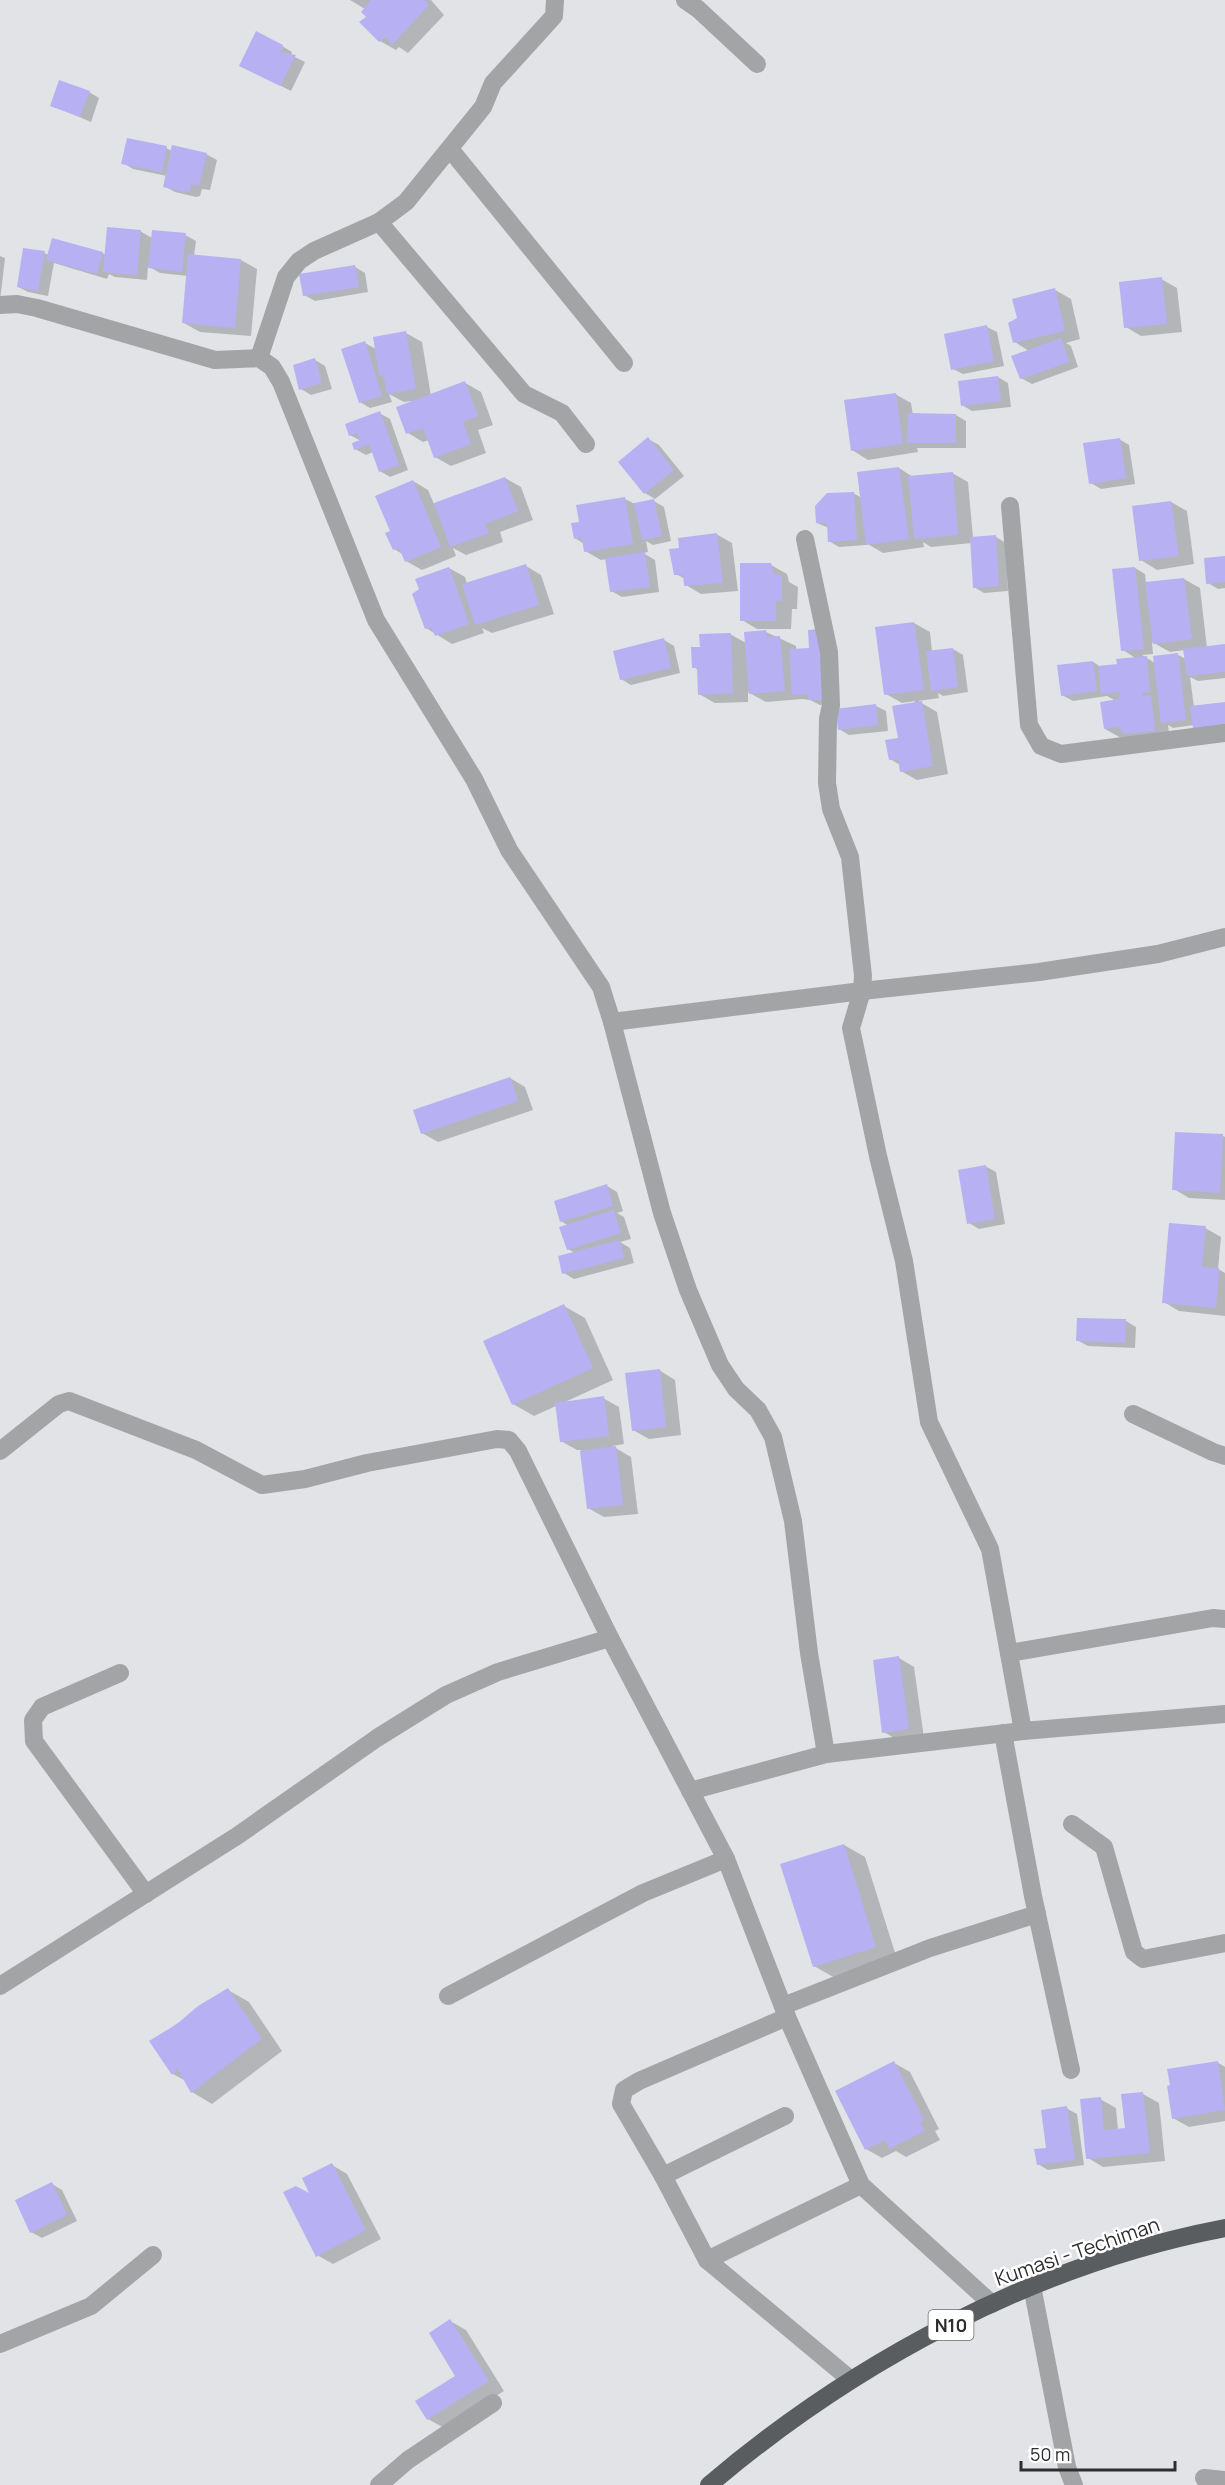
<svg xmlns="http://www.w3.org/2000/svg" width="1225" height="2485" viewBox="0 0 1225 2485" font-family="Manrope,sans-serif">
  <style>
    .shadow { fill: #0003; fill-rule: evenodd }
    .building { fill: #b7b1f3 }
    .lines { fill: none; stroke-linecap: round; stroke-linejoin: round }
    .minor { stroke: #a2a4a5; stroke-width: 18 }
    .highway { stroke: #595d5f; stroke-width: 18 }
    .labels { text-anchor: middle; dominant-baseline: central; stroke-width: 5; stroke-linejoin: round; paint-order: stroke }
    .shield { fill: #fff; stroke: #6c6d6e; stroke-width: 1.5 }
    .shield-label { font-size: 18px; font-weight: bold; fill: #2d2e30 }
    .street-label { font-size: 20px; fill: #2d2e30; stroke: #fff }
  </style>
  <rect width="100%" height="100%" fill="#e1e3e7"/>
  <g class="shadow">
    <path d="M350,0H431L444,15L408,53L399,47L396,50L380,41L365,9Z"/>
    <path d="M282,46L292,52L291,55L305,62L291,91L251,71Z"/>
    <path d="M89,92L99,98L91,122L51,105Z"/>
    <path d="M166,148L172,151L206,154L217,160L210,190L202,189L200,196L196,197L175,192L164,186L167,176L133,169L123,163Z"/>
    <path d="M140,231L152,238L185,235L196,241L194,256L241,260L257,269L251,336L200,332L184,323L188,276L160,273L148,266L147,280L115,277L109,274L107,279L54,263L48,296L28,292L18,287L44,253L49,255L102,253L106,255Z"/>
    <path d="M0,256L5,258L0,301Z"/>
    <path d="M355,267L365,273L368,292L315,301L304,295Z"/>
    <path d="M1161,279L1177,288L1182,332L1141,336L1126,327Z"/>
    <path d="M1055,290L1071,299L1080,339L1066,343L1071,346L1078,367L1032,384L1021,378L1029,351L1015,342Z"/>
    <path d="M987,327L997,332L1004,366L963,374L953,369Z"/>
    <path d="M406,333L422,342L431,396L465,383L481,392L493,425L478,430L486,453L451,466L435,457L429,440L423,442L408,433L411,401L404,402L389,394L392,402L370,408L360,402L365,343L376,349Z"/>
    <path d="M315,360L325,366L332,389L311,395L301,389Z"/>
    <path d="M998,377L1008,383L1011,407L972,411L962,405Z"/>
    <path d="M895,394L911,403L913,415H956L966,421V448H917L918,452L868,460L852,450Z"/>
    <path d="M379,413L390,419L408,470L390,477L380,471L373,452L366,455L355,449L361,441L350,435Z"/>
    <path d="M648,439L659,445L684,476L655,499L645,493L620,462Z"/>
    <path d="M1119,439L1129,445L1135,484L1101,489L1091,483Z"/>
    <path d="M899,468L913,477L952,473L968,482L973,538L996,537L1006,543L1008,591L984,593L974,587L972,543L931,547L923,542L924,547L883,553L866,543V545L839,547L829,541V528L817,523L853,493L862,498Z"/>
    <path d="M505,478L521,487L533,520L500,532L503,542L466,555L453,548L456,556L422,570L406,561L404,555L394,549L391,532L413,481L428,490L434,504Z"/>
    <path d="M625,499L635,504L654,501L664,507L671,541L653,545L646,541L648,552L643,553L655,560L659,592L622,597L611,591L607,559L601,560L585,551L584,544L575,538L580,524Z"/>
    <path d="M1171,502L1187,511L1194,564L1157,570L1141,560Z"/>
    <path d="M716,534L732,543L738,591L701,594L686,585L685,579L676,574L680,549Z"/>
    <path d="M1225,558V588L1218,589L1208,583Z"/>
    <path d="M771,565L787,574L789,582L798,587L797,609H792L791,629H757L742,620Z"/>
    <path d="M526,566L541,575L554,614L492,633L482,628L484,633L452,644L426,628L420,590L449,568L465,577L467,584Z"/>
    <path d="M1135,568L1145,574L1146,583L1184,579L1200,588L1207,648L1225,646V678L1198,681L1190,677L1194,707L1225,703L1194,725L1173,728L1168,725L1170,740L1121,738L1105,729L1116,701L1107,696L1073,701L1062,695L1093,662L1101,667L1118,665L1137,659L1123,650ZM1152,642L1170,652L1185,650L1186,659L1178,655L1155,663L1142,655L1153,654Z"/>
    <path d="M914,623L930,632L932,652L953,649L963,655L968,692L943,696L938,693L939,698L918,701L937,712L948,774L917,780L901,771L900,765L890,759L915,701L902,703L886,694Z"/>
    <path d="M766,632L796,646V650L834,705H820L810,700L802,699L766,702L748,692V702L715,703L699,694L698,670L694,667L701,649L730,634L746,643Z"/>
    <path d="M664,640L674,646L680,673L631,685L621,679Z"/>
    <path d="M876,706L886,711L888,731L849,735L839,729Z"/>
    <path d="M510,1078L525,1087L533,1110L438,1142L422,1133Z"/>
    <path d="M1223,1136L1225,1137V1200L1189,1198L1174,1189Z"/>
    <path d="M985,1166L996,1172L1005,1224L979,1229L969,1223Z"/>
    <path d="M607,1186L617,1192L623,1211L617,1213L624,1217L631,1239L620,1242L630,1248L634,1263L574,1279L564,1273L575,1253L568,1249L569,1226L561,1221Z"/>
    <path d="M1205,1228L1221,1237L1218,1269L1225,1273V1316L1179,1311L1164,1302Z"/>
    <path d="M564,1306L585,1318L613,1380L565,1402L603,1398L619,1407L624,1444L612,1446L631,1457L638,1514L604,1517L588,1508L581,1450H577L561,1441L556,1406L534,1416L513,1404Z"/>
    <path d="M1126,1321L1136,1327L1135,1348L1088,1346L1077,1340Z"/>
    <path d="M659,1370L675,1380L681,1435L649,1439L633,1430Z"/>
    <path d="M899,1658L914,1667L924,1738L899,1741L884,1732Z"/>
    <path d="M844,1845L865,1857L897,1959L835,1978L814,1966Z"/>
    <path d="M228,1990L249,2002L282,2051L212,2104L192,2092L186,2081L173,2074L151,2041Z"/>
    <path d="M1217,2062L1225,2067V2121L1189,2127L1173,2118Z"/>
    <path d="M894,2063L910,2072L939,2129L935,2131L940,2140L906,2157L896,2151L882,2158L866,2149Z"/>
    <path d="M1143,2094L1159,2103L1165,2161L1103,2167L1088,2158L1100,2099L1116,2108L1118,2130L1126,2129Z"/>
    <path d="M1066,2108L1077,2114L1084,2165L1048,2170L1038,2164L1048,2149Z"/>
    <path d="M332,2165L347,2174L381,2239L333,2264L317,2255L313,2196Z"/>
    <path d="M52,2184L62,2190L77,2221L42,2238L31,2232Z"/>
    <path d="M450,2321L466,2330L504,2391L444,2428L428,2419L417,2401L457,2376Z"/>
  </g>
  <g class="building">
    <path d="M371,0H425L429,5L392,45L386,37L379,42L359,22L366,17L361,12Z"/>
    <path d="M256,31L283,45L281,52L296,55L280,86L239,66Z"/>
    <path d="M59,80L90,91L80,117L50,106Z"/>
    <path d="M127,138L167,146L162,172L121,164Z"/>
    <path d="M172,145L207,153L199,186L191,184L190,191L184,192L163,187Z"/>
    <path d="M107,227L141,230L137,275L103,272Z"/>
    <path d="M152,230L186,233L182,272L148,268Z"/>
    <path d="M52,238L103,252L97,274L46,260Z"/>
    <path d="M23,248L45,251L38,291L17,287Z"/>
    <path d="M188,254L241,259L235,328L182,323Z"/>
    <path d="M355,265L359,287L303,296L299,274Z"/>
    <path d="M1162,277L1167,324L1124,328L1119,282Z"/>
    <path d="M1055,288L1065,331L1013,343L1008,323L1017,318L1012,299Z"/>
    <path d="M987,325L994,361L951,370L944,334Z"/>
    <path d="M406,331L416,389L387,394L384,377L379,375L373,337Z"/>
    <path d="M1061,338L1069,362L1020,379L1011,356Z"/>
    <path d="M365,341L382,396L359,403L341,349Z"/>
    <path d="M315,358L322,383L299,390L293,365Z"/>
    <path d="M998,376L1001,401L961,406L958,381Z"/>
    <path d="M465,381L478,416L463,422L471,444L434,458L423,428L406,434L396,407Z"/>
    <path d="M896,393L903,444L851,451L844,400Z"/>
    <path d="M380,411L399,465L379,472L369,444L354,450L352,443L360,440L357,433L349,436L345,424Z"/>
    <path d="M908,413L956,414V443H907Z"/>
    <path d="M648,437L674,470L644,494L618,462Z"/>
    <path d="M1120,438L1126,478L1089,484L1083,443Z"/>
    <path d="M899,467L909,539L866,545L857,472Z"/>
    <path d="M953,472L958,535L914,539L908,476Z"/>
    <path d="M505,477L518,511L485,524L489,533L450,547L434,503Z"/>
    <path d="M413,480L441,547L405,562L399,548L393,550L385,533L390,531L375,496Z"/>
    <path d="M854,492L857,540L828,542L827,523H816L815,506L827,493Z"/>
    <path d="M625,497L633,544L584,552L582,538L574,539L571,523L579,522L576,505Z"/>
    <path d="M654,499L662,536L642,540L634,503Z"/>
    <path d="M1171,501L1179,556L1139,561L1132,506Z"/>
    <path d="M717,533L723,583L684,586L683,575H674L669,549L679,548L678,538Z"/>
    <path d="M996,535L999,586L973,588L970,537Z"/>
    <path d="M645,552L650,587L610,592L605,558Z"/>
    <path d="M1225,556V582L1206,584L1204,558Z"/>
    <path d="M740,563H771L774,574L782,576V601H776V621H740Z"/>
    <path d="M526,564L539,605L475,625L462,584Z"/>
    <path d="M449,567L469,624L435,636L431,627L425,629L412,594L419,589L415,579Z"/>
    <path d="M1135,567L1144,649L1121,651L1112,569Z"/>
    <path d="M1184,578L1192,639L1153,644L1145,582Z"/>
    <path d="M914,622L924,690L884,695L875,627Z"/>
    <path d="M819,629L824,700H809L808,694L792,695L789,649L809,648L808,630Z"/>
    <path d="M766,630L767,637L780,636L785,691L749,694L744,632Z"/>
    <path d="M731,633L733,693L698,695L697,668H692L691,647H700L699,634Z"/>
    <path d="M664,638L671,668L620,680L613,651Z"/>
    <path d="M1225,644V672L1187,676L1183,649Z"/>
    <path d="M953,648L958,687L931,691L926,651Z"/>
    <path d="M1178,653L1186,720L1161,723L1153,656Z"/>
    <path d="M1147,656L1150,692L1142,693V696L1151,695L1155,731L1123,734L1120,727L1104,729L1100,702L1119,699L1120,692L1101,694L1098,666L1117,664L1116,659Z"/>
    <path d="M1093,661L1097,691L1061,696L1057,665Z"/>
    <path d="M922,701L933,766L900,772L898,759L889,760L885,740L898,738L892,706Z"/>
    <path d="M1225,702V725L1193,729L1190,706Z"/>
    <path d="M876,704L878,725L838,730L835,709Z"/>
    <path d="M510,1077L518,1101L421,1134L413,1110Z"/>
    <path d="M1175,1132L1223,1134L1220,1193L1172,1190Z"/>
    <path d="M986,1165L995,1219L967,1224L958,1170Z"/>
    <path d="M607,1184L613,1206L560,1222L554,1201Z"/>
    <path d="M614,1210L621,1233L567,1250L559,1227Z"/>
    <path d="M1169,1223L1206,1226L1202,1267L1219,1268L1216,1308L1162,1303Z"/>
    <path d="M620,1240L624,1258L562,1274L558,1256Z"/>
    <path d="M564,1304L593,1368L512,1405L483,1341Z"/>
    <path d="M1077,1318L1126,1319L1125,1343L1076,1341Z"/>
    <path d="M660,1369L666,1427L632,1431L625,1373Z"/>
    <path d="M604,1396L609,1436L560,1442L555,1403Z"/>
    <path d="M616,1446L623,1505L587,1509L580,1451Z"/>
    <path d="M899,1656L909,1729L882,1733L873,1660Z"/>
    <path d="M844,1844L876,1947L813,1967L780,1864Z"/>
    <path d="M228,1988L262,2039L191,2093L177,2068L172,2075L149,2041L177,2024L198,2006Z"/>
    <path d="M894,2061L924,2120L920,2122L925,2131L889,2149L885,2140L865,2150L835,2091Z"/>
    <path d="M1218,2061L1225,2110L1172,2119L1167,2086L1170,2085L1167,2069Z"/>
    <path d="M1143,2092L1150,2153L1086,2159L1080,2099L1101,2097L1104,2130L1125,2128L1121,2094Z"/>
    <path d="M1067,2106L1075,2160L1037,2165L1034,2149L1046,2148L1041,2110Z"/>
    <path d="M332,2163L366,2230L316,2257L283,2192L296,2186L309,2193L302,2178Z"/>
    <path d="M52,2182L67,2215L30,2233L15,2200Z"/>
    <path d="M450,2319L489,2381L427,2420L415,2401L455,2376L429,2333Z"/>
  </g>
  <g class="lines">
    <g class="minor">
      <path d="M685,0L698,9L757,64"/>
      <path d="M450,149L624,363"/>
      <path d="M379,222L524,394L562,413L586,444"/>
      <path d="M0,305L17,304L37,308L215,360L259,358L272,367L281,382L376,620L474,779L509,850L601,987L612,1022L662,1213L688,1290L720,1365L736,1389L758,1410L773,1437L793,1521L809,1653L826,1754"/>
      <path d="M259,358L286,277L299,261L314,251L379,222L406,202L483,107L493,83L554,16L555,0"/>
      <path d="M1010,506L1029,725L1041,746L1061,754L1225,733"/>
      <path d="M805,539L829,652L831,705L828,719L827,783L831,809L850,857L863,976L862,991L1039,972L1158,954L1225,937"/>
      <path d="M612,1022L862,991L851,1028L878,1156L904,1261L929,1422L990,1549L1023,1731"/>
      <path d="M1133,1414L1213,1452L1225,1456"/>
      <path d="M0,1451L59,1404L69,1401L196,1450L262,1485L305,1479L367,1463L497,1439L509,1440L518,1451L610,1638L726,1859L787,2017L861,2185L992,2304"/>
      <path d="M1009,1653L1213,1618L1225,1619"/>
      <path d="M120,1673L42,1707L33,1720L34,1741L146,1894"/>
      <path d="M1003,1733L1033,1896L1071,2070"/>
      <path d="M690,1791L826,1754L1023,1731L1225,1714"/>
      <path d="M1072,1824L1104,1847L1134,1952L1143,1959L1225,1943"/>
      <path d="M0,1986L237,1836L377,1738L446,1695L498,1672L610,1638"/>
      <path d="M448,1996L643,1893L726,1859"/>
      <path d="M783,2006L930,1948L1037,1914"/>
      <path d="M787,2017L639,2081L624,2090L621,2104L663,2176L707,2260L851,2380"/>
      <path d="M663,2176L785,2116"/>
      <path d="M707,2260L861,2185"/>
      <path d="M1032,2286L1067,2467L1074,2485"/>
      <path d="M0,2344L91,2306L153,2255"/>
      <path d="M1204,2478L1225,2480"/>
      <path d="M379,2485L408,2460L493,2403"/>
    </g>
    <path class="highway" d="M709,2485C855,2361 1036,2264 1225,2228"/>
  </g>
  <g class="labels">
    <rect class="shield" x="928.5" y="2310" width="45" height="30" rx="4.5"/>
    <g class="shield-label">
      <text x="951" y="2325">N10</text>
    </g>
    <g class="street-label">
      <text transform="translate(1077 2251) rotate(-19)">Kumasi - Techiman</text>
    </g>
  </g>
  <path d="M1021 2461v9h154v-9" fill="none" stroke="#2d2e30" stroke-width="3"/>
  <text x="1030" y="2461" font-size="18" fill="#2d2e30" stroke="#ffffff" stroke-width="4.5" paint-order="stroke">50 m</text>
</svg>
